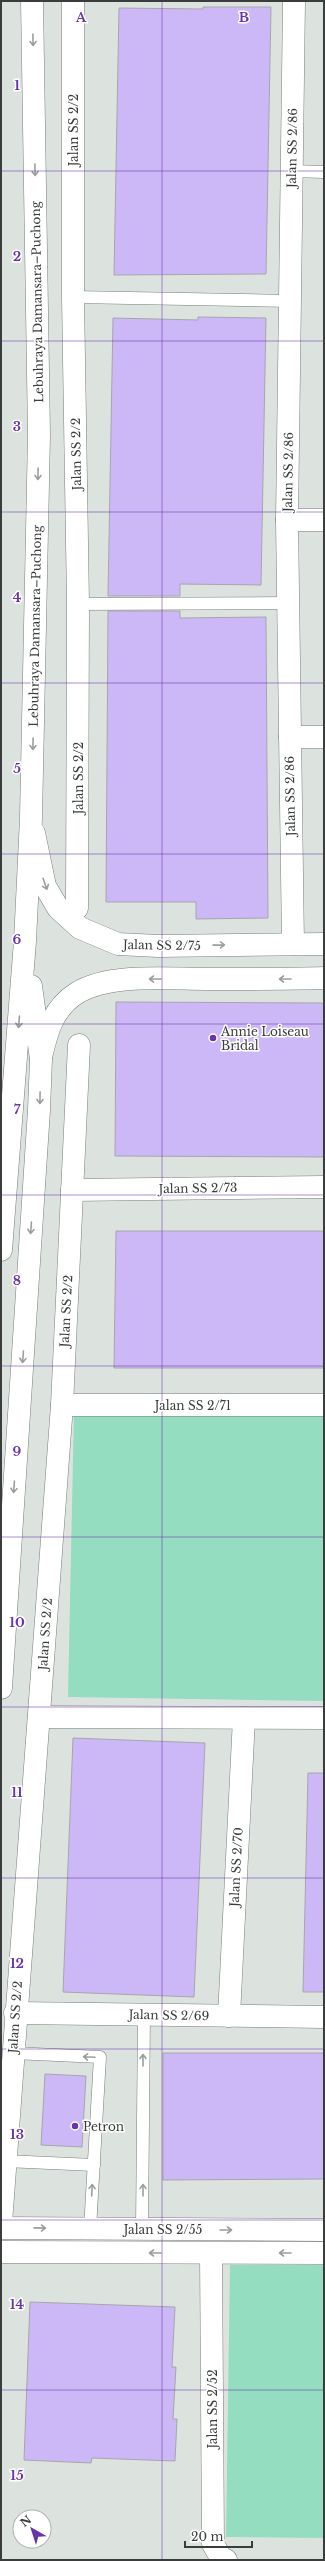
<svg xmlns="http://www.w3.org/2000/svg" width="325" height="2561" viewBox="0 0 325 2561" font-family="'Libre Baskerville',serif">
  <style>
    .green { fill: #94ddc0 }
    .building { fill: #cdb8f7; stroke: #a7a5ab }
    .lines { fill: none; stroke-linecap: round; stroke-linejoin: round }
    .lane-casing { stroke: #777e7b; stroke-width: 13 }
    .street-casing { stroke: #777e7b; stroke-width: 23 }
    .secondary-casing { stroke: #777e7b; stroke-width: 23 }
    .highway-casing { stroke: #777e7b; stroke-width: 23 }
    .lane { stroke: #fff; stroke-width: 12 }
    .street { stroke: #fff; stroke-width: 22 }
    .secondary { stroke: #fff; stroke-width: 22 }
    .highway { stroke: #fff; stroke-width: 22 }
    .oneway { stroke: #9c9e9e }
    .grid { fill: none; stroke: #6934ab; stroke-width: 1; stroke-opacity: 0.55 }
    .poi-dot { fill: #6934ab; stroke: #fff; stroke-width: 1.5 }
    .labels { text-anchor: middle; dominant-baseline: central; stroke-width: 3; stroke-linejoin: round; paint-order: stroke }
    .street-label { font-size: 12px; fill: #3a3d3c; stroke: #fff }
    .poi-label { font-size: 12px; fill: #3a3d3c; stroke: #fff; text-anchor: start }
    .grid-label { font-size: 13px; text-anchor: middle; font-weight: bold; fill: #6934ab; stroke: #fff; stroke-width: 3; stroke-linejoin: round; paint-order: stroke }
  </style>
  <rect width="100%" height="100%" fill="#dce3df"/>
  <g class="green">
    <path d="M74,1411L324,1414V1701L68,1697Z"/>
    <path d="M230,2265H324V2538L226,2537Z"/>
  </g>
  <g class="building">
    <path d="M203,7H271L266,274L114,275L119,8L203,9Z"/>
    <path d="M198,317L266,318L261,585L180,584V596H108L113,318L198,320Z"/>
    <path d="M108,611H180V618L266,617L268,918L196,919V902H106Z"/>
    <path d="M116,1002L324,1003V1157L115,1156Z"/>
    <path d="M116,1231H324V1368H114Z"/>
    <path d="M73,1738L205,1743L194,1997L63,1992Z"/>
    <path d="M308,1773H324V1992H303Z"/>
    <path d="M163,2053H324V2179L163,2180Z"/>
    <path d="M45,2074L86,2076L82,2147L41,2145Z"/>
    <path d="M30,2302L175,2307L172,2367H176L173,2419H177L175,2461L92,2458L91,2463L24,2460Z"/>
  </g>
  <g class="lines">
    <defs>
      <g id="lane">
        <path d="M291,171L324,172"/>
        <path d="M73,297L290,301"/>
        <path d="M78,604L288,603"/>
        <path d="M13,2053L100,2057L90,2229"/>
        <path d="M5,2161L94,2165"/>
        <path d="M142,2229L144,2014"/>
      </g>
      <g id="street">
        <path d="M73,1V297L78,604L77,908"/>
        <path d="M287,520H324"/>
        <path d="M290,737H324"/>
        <path d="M293,944L287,520L294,1"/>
        <path d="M72,1190L324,1187"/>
        <path d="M62,1405H324"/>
        <path d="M39,1717L324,1718"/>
        <path d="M15,2013L324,2017"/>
        <path d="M229,2016L244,1718"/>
        <path d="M1,2223L62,1405L79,1045"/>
        <path d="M211,2253L213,2544L221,2558L226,2560"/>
      </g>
      <g id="secondary">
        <path d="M34,833L45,886L58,908L80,928L118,944L158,946L324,944"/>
        <path d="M41,1057C47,1031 53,1008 77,993C110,973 168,979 206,979C245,979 285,979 324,978"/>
        <path d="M1,2228L324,2230"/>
        <path d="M1,2252L324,2253"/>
      </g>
      <g id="highway">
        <path d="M1,1250L25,941L31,818L39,435L32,1"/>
        <path d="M1,1688L39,1110L41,1059L31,986"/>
      </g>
    </defs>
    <use href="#lane" class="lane-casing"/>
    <use href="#street" class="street-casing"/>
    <use href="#secondary" class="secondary-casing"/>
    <use href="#highway" class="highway-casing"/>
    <use href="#lane" class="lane"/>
    <use href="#street" class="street"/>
    <use href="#secondary" class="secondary"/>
    <use href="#highway" class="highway"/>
  </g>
  <defs><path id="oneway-shaft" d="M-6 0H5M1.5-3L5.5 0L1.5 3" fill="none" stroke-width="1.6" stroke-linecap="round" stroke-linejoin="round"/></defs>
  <g class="oneway">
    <use href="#oneway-shaft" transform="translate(33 40) rotate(89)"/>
    <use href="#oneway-shaft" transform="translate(35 170) rotate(89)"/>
    <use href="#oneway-shaft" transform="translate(38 474) rotate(91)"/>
    <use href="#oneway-shaft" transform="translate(33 744) rotate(91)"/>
    <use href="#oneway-shaft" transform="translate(45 884) rotate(71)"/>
    <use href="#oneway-shaft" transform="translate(219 945) rotate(-1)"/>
    <use href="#oneway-shaft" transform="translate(155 979) rotate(180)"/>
    <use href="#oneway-shaft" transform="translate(285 979) rotate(180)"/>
    <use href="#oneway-shaft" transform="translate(19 1022) rotate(94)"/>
    <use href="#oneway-shaft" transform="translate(40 1098) rotate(91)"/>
    <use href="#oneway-shaft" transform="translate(31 1228) rotate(94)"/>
    <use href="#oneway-shaft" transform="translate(23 1357) rotate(94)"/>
    <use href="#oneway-shaft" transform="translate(14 1487) rotate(94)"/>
    <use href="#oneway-shaft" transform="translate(89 2057) rotate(-177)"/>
    <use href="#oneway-shaft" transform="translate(143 2060) rotate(-90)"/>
    <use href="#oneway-shaft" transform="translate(92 2190) rotate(-87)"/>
    <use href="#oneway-shaft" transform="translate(143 2190) rotate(-90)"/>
    <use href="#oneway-shaft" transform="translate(40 2228) rotate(1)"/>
    <use href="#oneway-shaft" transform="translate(226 2230)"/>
    <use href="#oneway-shaft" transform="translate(155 2253) rotate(-180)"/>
    <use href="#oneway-shaft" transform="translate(285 2253) rotate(-180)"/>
  </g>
  <path class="grid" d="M162,1V2560M1,171H324M1,341H324M1,512H324M1,683H324M1,854H324M1,1024H324M1,1195H324M1,1366H324M1,1537H324M1,1707H324M1,1878H324M1,2049H324M1,2220H324M1,2390H324"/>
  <g class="poi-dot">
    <circle cx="213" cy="1038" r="4"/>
    <circle cx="75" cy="2126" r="4"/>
  </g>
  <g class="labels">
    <g class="street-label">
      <text transform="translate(73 130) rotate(-90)">Jalan SS 2/2</text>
      <text transform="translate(292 148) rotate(-89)">Jalan SS 2/86</text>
      <text transform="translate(37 302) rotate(-91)">Lebuhraya Damansara–Puchong</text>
      <text transform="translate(76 454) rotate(-91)">Jalan SS 2/2</text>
      <text transform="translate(288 472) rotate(-89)">Jalan SS 2/86</text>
      <text transform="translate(35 626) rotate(-89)">Lebuhraya Damansara–Puchong</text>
      <text transform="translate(78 778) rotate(-90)">Jalan SS 2/2</text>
      <text transform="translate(290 796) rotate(-91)">Jalan SS 2/86</text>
      <text transform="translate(162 945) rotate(1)">Jalan SS 2/75</text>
      <text transform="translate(198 1188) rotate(-1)">Jalan SS 2/73</text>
      <text transform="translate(66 1311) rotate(-87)">Jalan SS 2/2</text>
      <text x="193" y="1405">Jalan SS 2/71</text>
      <text transform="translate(45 1634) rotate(-86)">Jalan SS 2/2</text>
      <text transform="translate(236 1867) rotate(-87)">Jalan SS 2/70</text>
      <text transform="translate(169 2015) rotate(1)">Jalan SS 2/69</text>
      <text transform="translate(15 2017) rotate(-86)">Jalan SS 2/2</text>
      <text x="163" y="2229">Jalan SS 2/55</text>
      <text transform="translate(212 2409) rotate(-90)">Jalan SS 2/52</text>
    </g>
    <g class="poi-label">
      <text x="221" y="1031">Annie Loiseau<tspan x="221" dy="14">Bridal</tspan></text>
      <text x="83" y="2126">Petron</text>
    </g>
  </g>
  <g class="grid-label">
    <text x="81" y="22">A</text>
    <text x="244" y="22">B</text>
    <text x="17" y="90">1</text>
    <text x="17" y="261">2</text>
    <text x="17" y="431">3</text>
    <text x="17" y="602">4</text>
    <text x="17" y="773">5</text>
    <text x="17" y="944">6</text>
    <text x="17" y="1114">7</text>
    <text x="17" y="1285">8</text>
    <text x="17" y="1456">9</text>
    <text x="17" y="1627">10</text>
    <text x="17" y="1797">11</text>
    <text x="17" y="1968">12</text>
    <text x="17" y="2139">13</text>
    <text x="17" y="2309">14</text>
    <text x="17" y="2480">15</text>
  </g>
  <rect width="325" height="2561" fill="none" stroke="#3a3d3c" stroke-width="4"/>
  <g transform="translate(32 2529) rotate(321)"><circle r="19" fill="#ffffff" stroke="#b0b1b1"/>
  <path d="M0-3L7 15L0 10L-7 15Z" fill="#6934ab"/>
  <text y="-6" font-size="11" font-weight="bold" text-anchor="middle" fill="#3a3d3c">N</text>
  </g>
  <path d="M185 2541v6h67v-6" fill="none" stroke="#3a3d3c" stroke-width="2"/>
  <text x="191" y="2541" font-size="12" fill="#3a3d3c" stroke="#ffffff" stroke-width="3" paint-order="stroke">20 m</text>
</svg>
